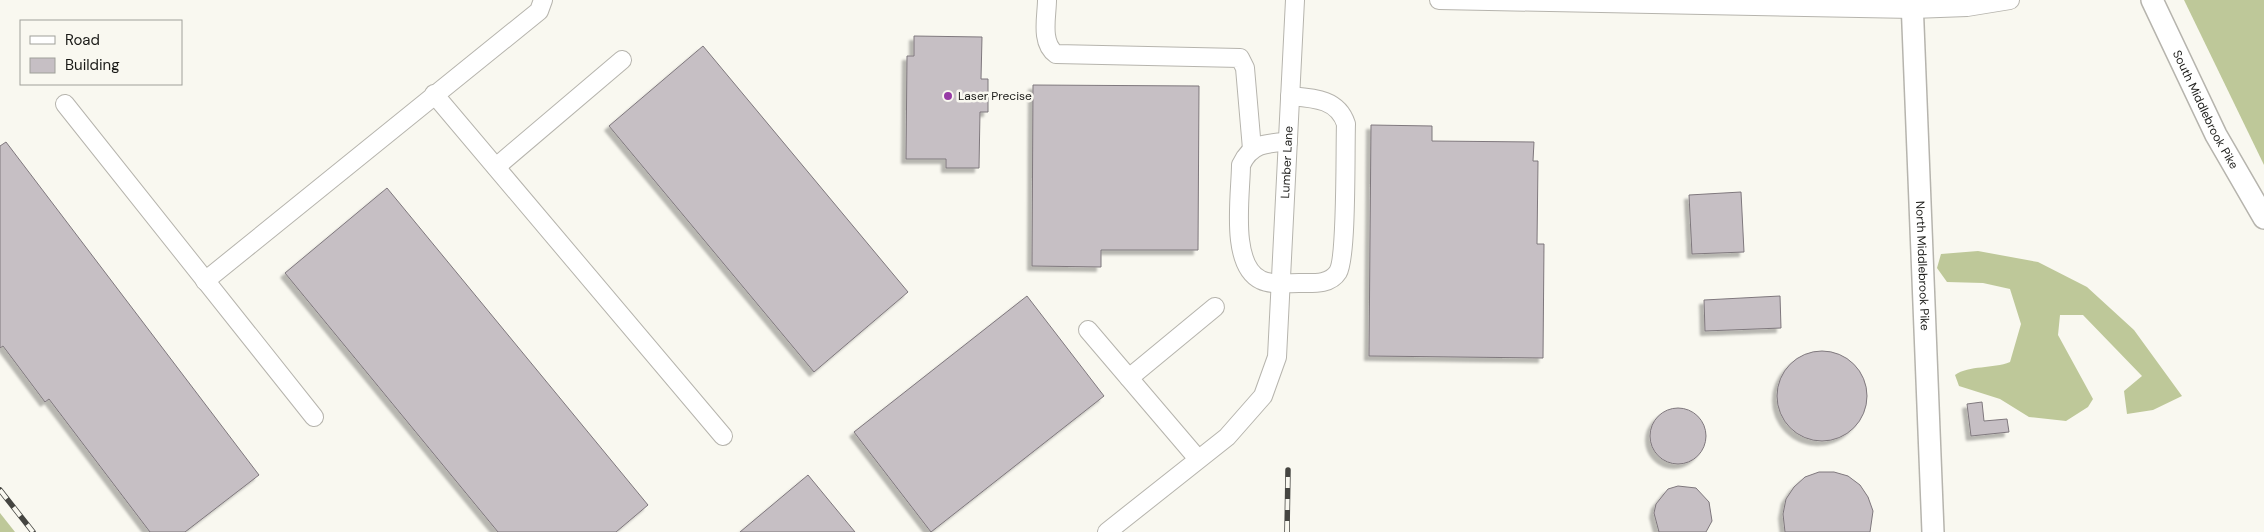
<svg xmlns="http://www.w3.org/2000/svg" width="2264" height="532" viewBox="0 0 2264 532" font-family="'DM Sans',sans-serif">
  <style>
    .forest { fill: #bec899 }
    .building { fill: #c6bfc4; stroke: #7f787d; filter: url(#shadow) }
    .lines { fill: none; stroke-linecap: round; stroke-linejoin: round }
    .minor-casing { stroke: #b6b4ad; stroke-width: 20 }
    .major-casing { stroke: #b6b4ad; stroke-width: 24 }
    .minor { stroke: #fff; stroke-width: 18 }
    .major { stroke: #fff; stroke-width: 21 }
    .rail-casing { stroke: #454541; stroke-width: 5.5 }
    .rail { stroke: #f9f8f0; stroke-width: 4; stroke-dasharray: 11; stroke-linecap: butt }
    .poi-dot { fill: #973ba5; stroke: #f9f8f0; stroke-width: 2 }
    .labels { text-anchor: middle; dominant-baseline: central; stroke-width: 5; stroke-linejoin: round; paint-order: stroke }
    .poi-label { font-size: 12px; fill: #1b1b18; stroke: #f9f8f0; text-anchor: start }
    .street-label { font-size: 12px; fill: #1b1b18; stroke: #f9f8f0 }
  </style>
  <defs>
    <filter id="shadow"><feDropShadow dx="-4.5" dy="4.5" stdDeviation="1" flood-color="#0004"/></filter>
  </defs>
  <rect width="100%" height="100%" fill="#f9f8f0"/>
  <g class="forest">
    <path d="M2184,0H2264V165Z"/>
    <path d="M1978,251L2038,262L2087,287L2134,330L2182,396L2153,410L2127,414L2124,391L2142,376L2083,315H2060L2058,335L2093,399L2088,407L2066,421L2029,417L2000,399L1959,386L1955,375C1969,365 1993,369 2010,362L2021,324L2010,289L1983,283L1947,282L1937,268L1941,254Z"/>
    <path d="M0,513L15,532H0Z"/>
  </g>
  <g class="building">
    <path d="M914,36L982,37L981,79H988V112H980L979,168H946V159H906L907,56H914Z"/>
    <path d="M703,46L908,292L814,372L609,126Z"/>
    <path d="M1033,85L1199,86L1198,250H1101V267L1032,266Z"/>
    <path d="M1371,125L1432,126V141L1534,142L1533,161H1538L1537,244H1544L1543,358L1369,356Z"/>
    <path d="M6,142L259,475L185,532H150L49,399L45,402L3,346L0,348V146Z"/>
    <path d="M387,188L648,505L616,532H498L285,273Z"/>
    <path d="M1741,192L1744,252L1692,254L1689,195Z"/>
    <path d="M1027,296L1104,396L931,532L854,432Z"/>
    <path d="M1780,296L1781,328L1705,331L1704,300Z"/>
    <circle cx="1822" cy="396" r="45"/>
    <path d="M1982,402L1984,421L2007,419L2009,432L1971,436L1967,404Z"/>
    <circle cx="1678" cy="436" r="28"/>
    <path d="M1819,472H1834L1848,476L1860,485L1868,497L1873,511L1870,532H1785L1783,514L1786,499L1794,487L1805,477Z"/>
    <path d="M808,475L855,532H740Z"/>
    <path d="M1678,486L1696,488L1709,502L1712,521L1706,532H1659L1654,513L1656,504L1668,489Z"/>
  </g>
  <g class="lines">
    <defs>
      <g id="minor">
        <path d="M1047,0C1047,16 1040,43 1056,54L1240,58L1245,68L1252,149"/>
        <path d="M1439,0L1913,9L1967,7L2010,0"/>
        <path d="M434,94L723,436"/>
        <path d="M65,104L314,417"/>
        <path d="M1288,142C1267,143 1251,143 1241,165C1241,193 1229,265 1261,280C1271,285 1288,283 1299,283C1312,283 1330,285 1338,272C1347,257 1345,149 1346,124C1338,99 1314,98 1290,96"/>
        <path d="M496,167L622,60"/>
        <path d="M205,281L539,11L543,0"/>
        <path d="M1088,330L1198,459"/>
        <path d="M1129,378L1215,307"/>
        <path id="s1" d="M1107,532L1227,437L1263,396L1277,357L1295,0"/>
      </g>
      <g id="major">
        <path id="s2" d="M1912,0L1933,532"/>
        <path id="s3" d="M2152,0L2216,135L2264,218"/>
      </g>
    </defs>
    <use href="#minor" class="minor-casing"/>
    <use href="#major" class="major-casing"/>
    <use href="#minor" class="minor"/>
    <use href="#major" class="major"/>
    <defs>
      <g id="rail">
        <path d="M0,490L33,532"/>
        <path d="M1287,532L1288,470"/>
      </g>
    </defs>
    <use href="#rail" class="rail-casing"/>
    <use href="#rail" class="rail"/>
  </g>
  <circle class="poi-dot" cx="948" cy="96" r="5"/>
  <g class="labels">
    <g class="poi-label">
      <text x="958" y="96">Laser Precise</text>
    </g>
    <g class="street-label">
      <text stroke="none"><textPath href="#s3" startOffset="122">South Middlebrook Pike</textPath></text>
      <text stroke="none"><textPath href="#s1" startOffset="444">Lumber Lane</textPath></text>
      <text stroke="none"><textPath href="#s2" startOffset="266">North Middlebrook Pike</textPath></text>
    </g>
  </g>
  <rect x="20" y="20" width="162" height="65" fill="#f9f8f0" stroke="#a0a09a"/>
  <rect x="30" y="36" width="25" height="8" fill="#ffffff" stroke="#a0a09a"/>
  <text x="65" y="45" font-size="15" fill="#1b1b18">Road</text>
  <rect x="30" y="58" width="25" height="15" fill="#c6bfc4" stroke="#a0a09a"/>
  <text x="65" y="70" font-size="15" fill="#1b1b18">Building</text>
</svg>
